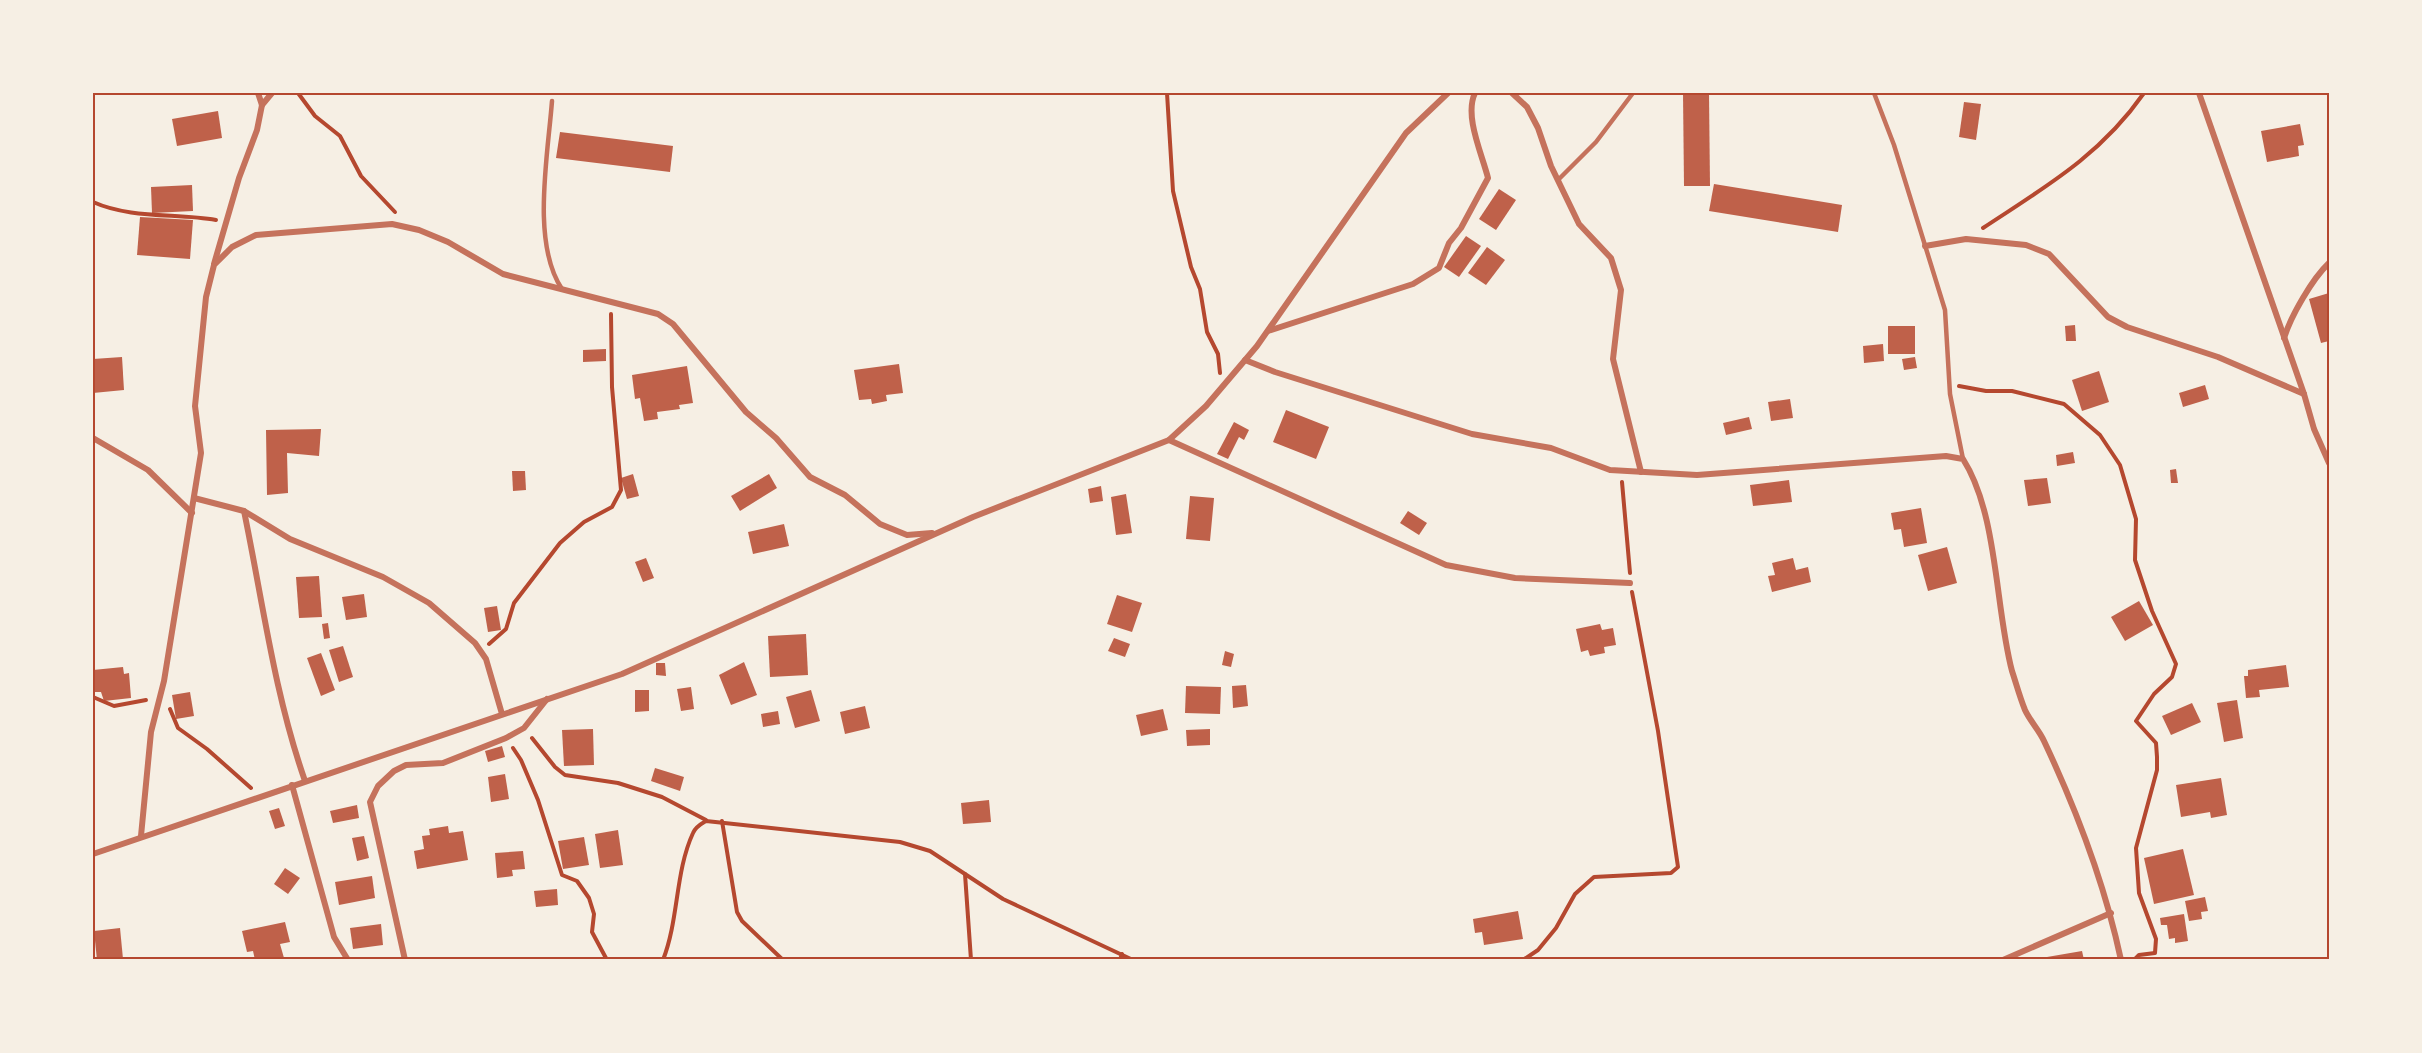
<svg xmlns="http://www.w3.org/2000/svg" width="2422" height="1053" viewBox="0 0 2422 1053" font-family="Barlow,sans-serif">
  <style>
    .building { fill: #bf614a }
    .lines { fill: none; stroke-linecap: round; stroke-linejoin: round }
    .path { stroke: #b5482f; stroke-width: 4 }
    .service { stroke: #c5725c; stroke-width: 4.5 }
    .minor { stroke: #c5725c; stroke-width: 6 }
    .neatline { fill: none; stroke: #b5482f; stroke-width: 2 }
  </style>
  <rect width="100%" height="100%" fill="#f6efe4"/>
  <g class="building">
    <path d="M1683,93H1709L1710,186H1684Z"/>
    <path d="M1964,102L1981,104L1976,140L1959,137Z"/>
    <path d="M218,111L222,138L177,146L172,119Z"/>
    <path d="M2300,124L2304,145L2298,146L2299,156L2267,162L2261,131Z"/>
    <path d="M560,132L673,146L670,172L556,158Z"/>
    <path d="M1714,184L1842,205L1838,232L1709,211Z"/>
    <path d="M192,185L193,211L152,213L151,187Z"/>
    <path d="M1499,189L1516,200L1496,230L1479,219Z"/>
    <path d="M140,217L193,220L190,259L137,255Z"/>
    <path d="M1466,236L1481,246L1459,277L1444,267Z"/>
    <path d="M1487,247L1505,260L1486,285L1468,273Z"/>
    <path d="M2329,293V341L2321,343L2309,299Z"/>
    <path d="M2075,325L2076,341H2066L2065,326Z"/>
    <rect x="1888" y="326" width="27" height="28"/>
    <path d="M1883,344L1884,361L1864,363L1863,346Z"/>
    <path d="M606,349V361L583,362V350Z"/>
    <path d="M122,357L124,390L93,393V359Z"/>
    <path d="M1915,357L1917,368L1904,370L1902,359Z"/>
    <path d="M899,364L903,393L886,395L887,401L872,404L871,399L859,400L854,370Z"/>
    <path d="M687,366L693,403L679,405L680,409L657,412L658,419L644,421L640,398L635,399L632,375Z"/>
    <path d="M2099,371L2109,402L2082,411L2072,380Z"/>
    <path d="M2205,385L2209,399L2183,407L2179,393Z"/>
    <path d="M1790,399L1793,418L1771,421L1768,402Z"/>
    <path d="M1286,410L1329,427L1316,459L1273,442Z"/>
    <path d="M1749,417L1752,429L1726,435L1723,423Z"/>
    <path d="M1234,422L1249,430L1244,440L1239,437L1228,459L1217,454Z"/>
    <path d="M321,429L319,456L287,453L288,493L267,495L266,430Z"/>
    <path d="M2073,452L2075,463L2057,466L2056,455Z"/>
    <path d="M2176,469L2178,483H2171L2170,470Z"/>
    <path d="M512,471H525L526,490L513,491Z"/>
    <path d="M633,474L639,496L627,499L621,478Z"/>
    <path d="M769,474L777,488L740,511L731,496Z"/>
    <path d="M2047,478L2051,503L2028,506L2024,480Z"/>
    <path d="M1789,480L1792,502L1753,506L1750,485Z"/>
    <path d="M1101,486L1103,501L1090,503L1088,489Z"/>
    <path d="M1126,494L1132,533L1116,535L1111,497Z"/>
    <path d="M1190,496L1214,498L1210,541L1186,539Z"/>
    <path d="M1921,508L1927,543L1904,547L1901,529L1894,530L1891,513Z"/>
    <path d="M1408,511L1427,523L1419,535L1400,523Z"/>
    <path d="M784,524L789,546L753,554L748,532Z"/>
    <path d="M1947,547L1957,583L1928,591L1918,555Z"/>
    <path d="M646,558L654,578L643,582L635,562Z"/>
    <path d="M1793,558L1796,570L1808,567L1811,582L1772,592L1768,576L1775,575L1772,563Z"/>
    <path d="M319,576L322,617L299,618L296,577Z"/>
    <path d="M364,594L367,617L346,620L342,597Z"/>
    <path d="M1117,595L1142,603L1132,632L1107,624Z"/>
    <path d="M2139,601L2153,625L2125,641L2111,617Z"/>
    <path d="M497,606L501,630L488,632L484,608Z"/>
    <path d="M328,623L330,638L324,639L322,624Z"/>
    <path d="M1600,624L1602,630L1613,628L1616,645L1604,647L1605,653L1590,656L1588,650L1581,652L1576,629Z"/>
    <path d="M806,634L808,675L770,677L768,636Z"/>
    <path d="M1114,638L1130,644L1125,657L1108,651Z"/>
    <path d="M343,646L353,677L339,682L329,650Z"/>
    <path d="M1225,651L1234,654L1231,667L1222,665Z"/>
    <path d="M321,653L335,690L321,696L307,658Z"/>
    <path d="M744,662L757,695L731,705L719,675Z"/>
    <path d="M656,663H665L666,676L656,675Z"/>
    <path d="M2286,665L2289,687L2259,690L2260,697L2246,698L2244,676H2248V670Z"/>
    <path d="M123,667L124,674L129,673L131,698L104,701L101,692H93V670Z"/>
    <path d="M1246,685L1248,706L1233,708L1232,686Z"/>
    <path d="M1186,686L1221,687L1220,714L1185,713Z"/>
    <path d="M691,687L694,709L681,711L677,689Z"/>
    <path d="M635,690H649V711L635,712Z"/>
    <path d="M811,690L820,721L795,728L786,697Z"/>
    <path d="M190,692L194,716L176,719L172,695Z"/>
    <path d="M2237,700L2243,738L2224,742L2217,703Z"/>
    <path d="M2192,703L2201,722L2171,735L2162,716Z"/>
    <path d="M865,706L870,728L845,734L840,712Z"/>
    <path d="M1163,709L1168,730L1141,736L1136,715Z"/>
    <path d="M778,711L780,724L763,727L761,714Z"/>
    <path d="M593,729L594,765L564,766L562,730Z"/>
    <path d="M1210,729V745L1187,746L1186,730Z"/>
    <path d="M502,746L505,757L488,762L485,751Z"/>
    <path d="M655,768L684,777L680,791L651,781Z"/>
    <path d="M505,774L509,799L491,802L488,777Z"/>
    <path d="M2221,778L2227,815L2211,818L2210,812L2181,817L2176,785Z"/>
    <path d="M989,800L991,822L963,824L961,803Z"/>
    <path d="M357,805L359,818L333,823L330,811Z"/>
    <path d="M279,808L285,826L275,829L269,811Z"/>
    <path d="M448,826L449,833L463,831L468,860L417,869L414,851L424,849L422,836L430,835L429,829Z"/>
    <path d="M618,830L623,865L600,868L595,834Z"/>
    <path d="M364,836L369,858L357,861L352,838Z"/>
    <path d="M584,837L589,865L563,869L558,841Z"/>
    <path d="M2183,849L2194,895L2154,904L2144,858Z"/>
    <path d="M523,851L525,869L512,870L513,876L497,878L495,853Z"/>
    <path d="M285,868L300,878L288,894L274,884Z"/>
    <path d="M372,876L375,898L339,905L335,882Z"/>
    <path d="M557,889L558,905L536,907L534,891Z"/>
    <path d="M2205,897L2208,911L2201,912L2202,919L2189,921L2185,901Z"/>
    <path d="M1518,911L1523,939L1484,945L1482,932L1475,933L1473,919Z"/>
    <path d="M2184,914L2188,941L2175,943V938L2169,939L2167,925H2161L2160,918Z"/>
    <path d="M285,922L290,942L280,944L284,958L255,960L253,951L247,952L242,931Z"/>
    <path d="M381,924L383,945L353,949L350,928Z"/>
    <path d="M120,928L123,959L97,960L94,931Z"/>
    <path d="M2082,951L2084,960H2047V957Z"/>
  </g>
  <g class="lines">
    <g class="path">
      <path d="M298,93L315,116L340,136L361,176L395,212"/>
      <path d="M1167,93L1173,191L1191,267L1200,289L1207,332L1218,354L1220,373"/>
      <path d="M93,202C131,219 176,213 216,220"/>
      <path d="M1983,228C2045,187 2100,156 2144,93"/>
      <path d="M1959,386L1986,391H2012L2064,404L2100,435L2120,465L2136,519L2135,560L2152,611L2176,664L2172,677L2154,694L2136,721L2156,743L2157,757V770L2136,848L2139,893L2156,939L2155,953L2139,955L2134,960"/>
      <path d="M1622,482L1630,573"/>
      <path d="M489,644L506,629L514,603L560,543L584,522L612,507L621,490L612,387L611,314"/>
      <path d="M93,697L114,706L146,700"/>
      <path d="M170,709L178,728L207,749L251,788"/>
      <path d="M532,738L555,767L565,775L618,783L662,797L706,820"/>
      <path d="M513,748L521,760L538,800L562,875L577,881L589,898L594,914L592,932L607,960"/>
      <path d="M722,821L737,912L742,921L783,960"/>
      <path d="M965,874L971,960"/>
      <path d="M663,960C679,919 675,872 693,833C696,826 701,824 706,821L900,842L930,851L1003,899L1133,960"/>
      <path d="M1120,960L1122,954"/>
      <path d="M1523,960L1538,950L1556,928L1575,894L1594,877L1671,873L1678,867L1658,731L1632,592"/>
    </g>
    <g class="service">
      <path d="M1874,93L1894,145L1945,310L1950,394L1963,459"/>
      <path d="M552,101C548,155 531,243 562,289"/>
      <path d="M1558,180L1596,142L1633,93"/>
    </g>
    <g class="minor">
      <path d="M1512,93L1527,107L1538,128L1551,166L1579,224L1611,258L1621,290L1613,359L1641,472"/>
      <path d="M2199,93L2304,394L2314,429L2329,463"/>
      <path d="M262,105L272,93"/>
      <path d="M1925,246L1966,239L2026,245L2049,254L2108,317L2127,327L2218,357L2304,394"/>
      <path d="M214,264L239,178L257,130L262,105L258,93"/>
      <path d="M1268,331L1413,284L1439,268L1449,243L1461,228L1488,178C1482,154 1464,116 1475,93"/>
      <path d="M2284,338C2291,316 2312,279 2329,263"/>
      <path d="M1245,360L1275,372L1472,434L1551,448L1610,470L1697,475L1946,456L1963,459C1998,514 1995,607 2012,671C2016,683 2020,698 2025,710C2030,721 2039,730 2044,741C2077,811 2105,885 2121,960"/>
      <path d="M93,438L148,470L192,513"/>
      <path d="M1169,440L1446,565L1515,578L1630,583"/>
      <path d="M194,498L244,511L290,539L383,577L429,603L475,643L486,659L502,714"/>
      <path d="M244,511C263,603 274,692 305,781"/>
      <path d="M292,785L334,937L348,960"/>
      <path d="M141,836L151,732L164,681L201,453L195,406L206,297L214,265L232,247L256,235L392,224L419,230L448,242L503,274L658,314L673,324L746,412L776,438L810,477L845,495L880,524L907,535L932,533"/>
      <path d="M93,854L622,674L973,517L1169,440L1206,406L1257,346L1406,133L1448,93"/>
      <path d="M405,960L370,802L378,786L394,771L406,765L443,763L506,738L524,728L547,699"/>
      <path d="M2003,960L2111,913"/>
    </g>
  </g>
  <rect width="2422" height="1053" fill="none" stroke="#f6efe4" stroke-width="189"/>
  <rect x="94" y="94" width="2234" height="864" class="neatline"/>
</svg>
